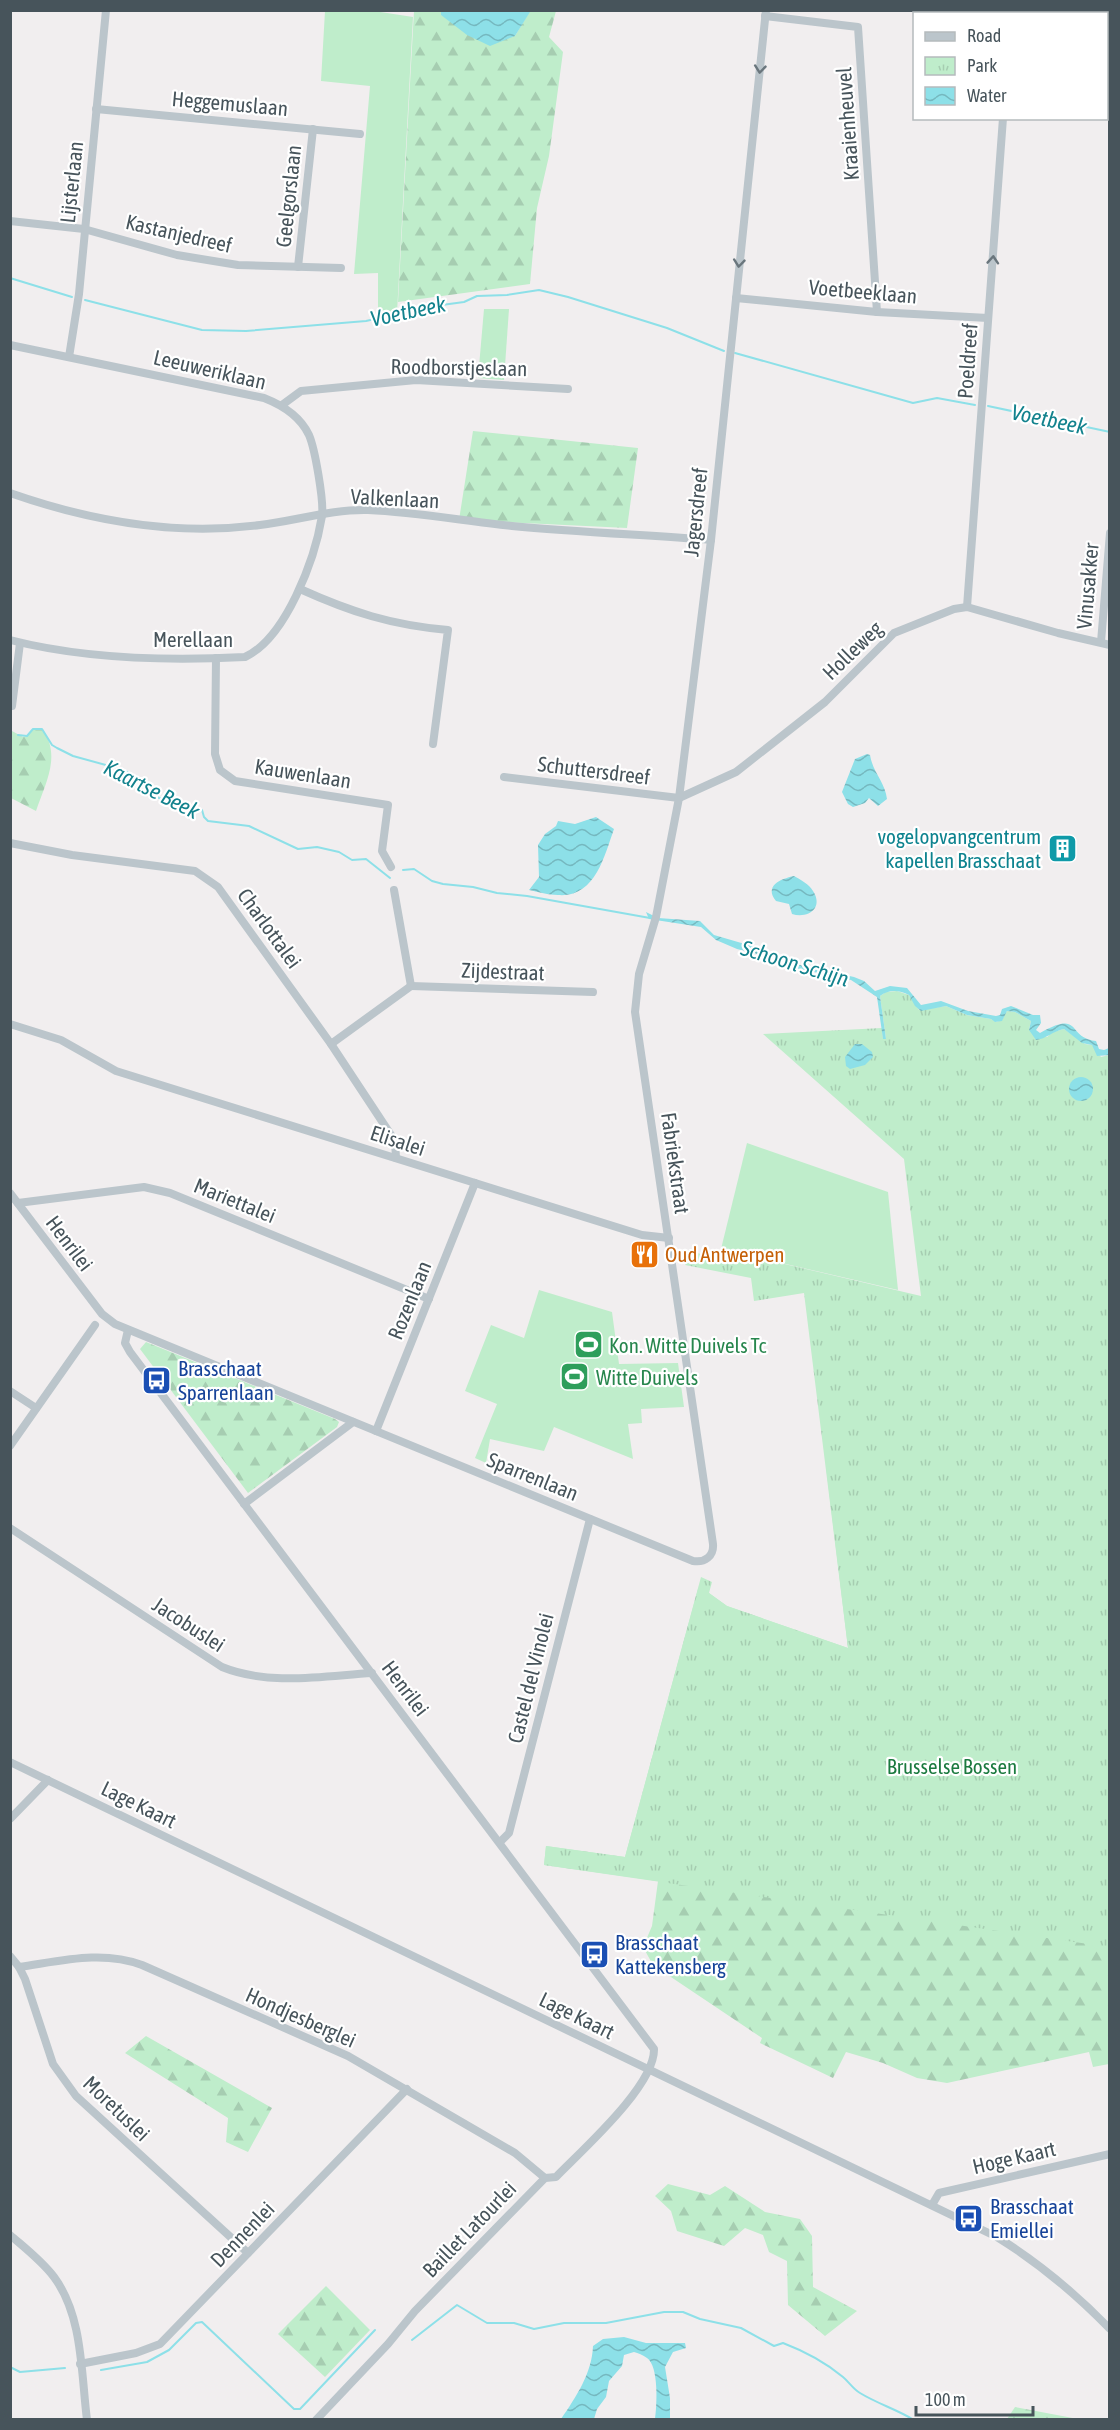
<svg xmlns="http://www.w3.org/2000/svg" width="1120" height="2430" viewBox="0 0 1120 2430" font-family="'Asap Condensed',sans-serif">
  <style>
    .grass { fill: #bfedcb }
    .forest { fill: url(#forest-firs) }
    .park { fill: url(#park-tufts) }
    .water { fill: url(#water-waves) }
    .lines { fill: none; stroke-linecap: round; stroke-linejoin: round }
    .stream { stroke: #8de0e8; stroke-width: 2 }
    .minor { stroke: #bbc5cb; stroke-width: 8 }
    .oneway { stroke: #6a767d }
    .labels { text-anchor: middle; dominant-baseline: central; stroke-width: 4.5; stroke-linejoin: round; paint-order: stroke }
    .street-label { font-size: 21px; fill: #47545b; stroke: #fff }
    .culture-label { font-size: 21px; fill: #0d838f; stroke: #fff; text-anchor: end }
    .food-label { font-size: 21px; fill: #c56008; stroke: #fff; text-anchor: start }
    .leisure-label { font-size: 21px; fill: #27864d; stroke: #fff; text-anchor: start }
    .transit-label { font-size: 21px; fill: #164399; stroke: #fff; text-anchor: start }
    .park-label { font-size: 21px; fill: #1b7a3f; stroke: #fff }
    .water-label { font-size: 22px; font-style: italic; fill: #12828d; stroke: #fff }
  </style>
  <defs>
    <pattern id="forest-firs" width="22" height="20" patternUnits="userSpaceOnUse" patternTransform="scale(1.5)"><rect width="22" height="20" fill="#bfedcb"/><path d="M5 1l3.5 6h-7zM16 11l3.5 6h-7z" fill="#a6cdb1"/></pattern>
    <pattern id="park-tufts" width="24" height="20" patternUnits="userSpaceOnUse" patternTransform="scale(1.5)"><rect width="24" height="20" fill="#bfedcb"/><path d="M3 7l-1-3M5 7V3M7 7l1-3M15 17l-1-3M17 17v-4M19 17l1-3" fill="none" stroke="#a6cdb1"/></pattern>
    <pattern id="water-waves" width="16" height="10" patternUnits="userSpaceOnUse" patternTransform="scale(1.5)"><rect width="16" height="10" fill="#8de0e8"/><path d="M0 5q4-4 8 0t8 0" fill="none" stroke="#75b8bf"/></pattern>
  </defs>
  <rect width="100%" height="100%" fill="#f1eeef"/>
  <g class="grass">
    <path d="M325,11H374L413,17L397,313L378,316V273L354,274L370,86L321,81Z"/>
    <path d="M484,309H509L504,380L478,378Z"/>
    <path d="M747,1143L888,1192L898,1290L721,1249Z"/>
    <path d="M539,1290L612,1312L619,1364L678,1363L684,1407L641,1409L642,1423L628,1424L633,1459L554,1427L544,1451L490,1439L486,1463L475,1458L497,1404L465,1391L491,1325L524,1338Z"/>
  </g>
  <g class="forest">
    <path d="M414,11H441V15L515,36L530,11H556L549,37L563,52L549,156L537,208L530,284L398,302Z"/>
    <path d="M473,431L638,448L627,528L459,520Z"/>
    <path d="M38,728L42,729C62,755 45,784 36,811L11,798L10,735L12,731L23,737L27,736L33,729Z"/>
    <path d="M146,1342L335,1419L339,1422L337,1427L248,1493L140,1349Z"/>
    <path d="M826,1466L1109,1604V2064L1093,2067L1089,2052L947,2083L917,2078L883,2063L846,2052L833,2078L760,2043L762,2038L653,1965L643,1947L652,1926L658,1881L544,1865L546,1846L625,1857L698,1589L709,1593L727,1606L848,1648Z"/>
    <path d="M146,2036L272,2108L248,2152L226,2142L228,2118L125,2053Z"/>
    <path d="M668,2184L710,2195L725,2186L765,2212L800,2219L812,2236L813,2287L857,2311L825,2336L788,2305L787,2261L769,2252L763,2235L745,2228L724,2246L677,2231L671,2211L655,2196Z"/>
    <path d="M326,2286L370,2330L325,2377L278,2334Z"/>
    <path d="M1015,2407L1078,2419H1007Z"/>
  </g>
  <path class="park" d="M897,991L909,995L919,1010L946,1006L967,1015L991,1019L996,1022L1002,1020L1007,1011L1015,1012L1031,1021L1029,1030L1047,1037L1053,1032L1064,1029L1085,1044L1092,1045L1101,1057L1109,1055V1947L544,1865L546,1846L625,1857L701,1577L712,1582L709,1593L727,1606L848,1648L804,1293L754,1301L751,1278L685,1265L687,1250L718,1259L721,1249L921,1296L904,1159L763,1034L882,1028L883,1039H886L880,996L886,992Z"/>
  <g class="water">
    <path d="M441,11L530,10V12L515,36L490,46L467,35L441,15Z"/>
    <path d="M867,754L870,755C873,773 885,782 887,799L878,806L869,798L865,803L853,807L848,804L842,792L855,759Z"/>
    <path d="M596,817L614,829C604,857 595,898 558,895C548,895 539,892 529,890L539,877L538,845L545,834L556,826L558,821L575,824Z"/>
    <path d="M794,876C801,880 809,884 813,891C824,908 808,919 792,914L789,904L776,901C764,886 780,879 794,876Z"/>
    <path d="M646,912L658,918L700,921L714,935L762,949L782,961L854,977L864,981L875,991L890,986L907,988L921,1005L941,1001L968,1011L996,1016L1000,1015L1002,1009L1011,1006L1033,1015H1040L1041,1023L1036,1030L1040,1033C1083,1009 1066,1038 1096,1041L1099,1049L1104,1050L1109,1048V1055L1097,1056L1092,1045L1082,1043L1064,1029C1053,1031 1046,1039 1036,1040L1029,1030L1031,1021L1015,1012L1007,1011L1002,1021L995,1022L991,1019L967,1015L946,1006L921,1011L915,1006L909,995C899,990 889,989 880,996L886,1039H883L877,997L851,980L777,964L761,955L737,949L716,940L701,927L649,919Z"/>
    <path d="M855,1044H862L872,1052L873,1057L865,1065L850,1069L846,1066L845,1057Z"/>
    <circle cx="1081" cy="1089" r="12"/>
    <path d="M624,2337L646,2343H685L686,2348L673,2352L665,2367L670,2398V2419H655C657,2406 659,2366 647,2358C643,2355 638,2353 634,2352L624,2355L622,2366L609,2381L606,2397L597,2409L594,2419H561C576,2397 592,2373 593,2346L603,2339Z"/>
  </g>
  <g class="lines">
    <g class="stream">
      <path d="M10,278L72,297"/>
      <path d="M85,300L202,330L246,331L366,321L427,307L464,302L477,296L507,295L539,290L568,297L667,328L724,351"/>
      <path d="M735,353L913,403L937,398L975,405"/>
      <path d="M988,406L1110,432"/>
      <path d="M18,735L27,736L33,729H42L52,745L57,748L73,756L124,770L134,776L159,798L202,810L204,817L208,821L249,826L298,849L317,847L339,852L352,860L366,859L390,878"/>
      <path d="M403,870L414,869L432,881L443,884L473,887L497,893L527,896L650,918"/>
      <path d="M412,2340L457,2305L487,2323H514L534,2329L564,2323H606L664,2312H683L700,2319L741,2328L774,2346L783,2343C804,2351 825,2362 843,2377C849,2382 853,2389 860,2393C878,2404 896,2409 914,2420"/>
      <path d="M10,2367L20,2372L65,2368"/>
      <path d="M101,2370L147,2362L169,2350L196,2323L202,2322L294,2409H300L375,2330"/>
    </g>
    <g class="minor">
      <path d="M1010,14L1011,10"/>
      <path d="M765,16L858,27L877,312"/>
      <path d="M96,109L360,134"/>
      <path d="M10,221L84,229L177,255L238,265L341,268"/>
      <path d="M298,267L313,129"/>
      <path d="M736,298L877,312L988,318"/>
      <path d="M10,345L264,398C282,405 300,416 309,435C315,449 324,501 322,516C315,559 286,638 245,657C169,661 84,659 10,640"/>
      <path d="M69,357L79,294L106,10"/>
      <path d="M282,405L301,391L416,380L568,389"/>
      <path d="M10,493C90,521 176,536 260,525C295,521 332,509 368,510C416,512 464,521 512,526C578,532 645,535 711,540"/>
      <path d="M300,589C351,612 391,625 448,630L433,744"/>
      <path d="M967,607L1003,118"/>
      <path d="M1101,642L1110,533"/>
      <path d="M216,658L215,754L220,770L235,781L388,805L382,851L391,867"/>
      <path d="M12,706L20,643"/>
      <path d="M504,777L679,798"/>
      <path d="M679,798L736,772L825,702L894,633L954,609L967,607L1058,633L1110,645"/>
      <path d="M10,843L72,855L195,871L218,887L331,1044L395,1141L396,1158"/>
      <path d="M394,890L411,986"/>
      <path d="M411,986L593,992"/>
      <path d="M10,1024L61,1040L116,1071L642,1235L669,1238"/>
      <path d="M331,1044L411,986"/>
      <path d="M10,1193L102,1314L115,1324L693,1561C705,1563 714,1556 713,1544L635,1012L639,974L656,917L679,798L711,540L766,10"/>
      <path d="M18,1203L144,1187L170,1193L429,1299"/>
      <path d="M128,1330L125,1343L130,1352L654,2049C655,2086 581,2151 556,2177L545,2178L415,2311L388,2344L316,2420"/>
      <path d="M10,1391L36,1408"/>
      <path d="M376,1431L475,1183"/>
      <path d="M10,1446L95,1325"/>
      <path d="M244,1504L353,1422"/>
      <path d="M10,1528L222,1667C269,1686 323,1676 372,1673"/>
      <path d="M10,1762L997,2237C1039,2263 1075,2293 1110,2329"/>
      <path d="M10,1819L48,1780"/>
      <path d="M500,1842L509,1833L590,1519"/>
      <path d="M10,1956L19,1967L25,1979L53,2064L76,2096L248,2253"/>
      <path d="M19,1967C61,1961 102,1950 142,1965L348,2056L515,2153L545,2178"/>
      <path d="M932,2205L939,2193L1110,2154"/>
      <path d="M10,2235C25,2248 42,2261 54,2277C83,2316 81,2373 87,2420"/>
      <path d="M80,2364L136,2353L160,2344L407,2089"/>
    </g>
  </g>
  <defs><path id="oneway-chevron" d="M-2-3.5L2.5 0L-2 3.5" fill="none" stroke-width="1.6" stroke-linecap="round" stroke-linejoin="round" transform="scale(1.5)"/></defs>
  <g class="oneway">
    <use href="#oneway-chevron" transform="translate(760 69) rotate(96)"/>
    <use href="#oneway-chevron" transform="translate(993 260) rotate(-86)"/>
    <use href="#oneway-chevron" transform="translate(739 263) rotate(96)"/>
  </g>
  <defs>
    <symbol id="building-square" viewBox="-11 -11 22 22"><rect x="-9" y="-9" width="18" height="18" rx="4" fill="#0f9aa8" stroke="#fff"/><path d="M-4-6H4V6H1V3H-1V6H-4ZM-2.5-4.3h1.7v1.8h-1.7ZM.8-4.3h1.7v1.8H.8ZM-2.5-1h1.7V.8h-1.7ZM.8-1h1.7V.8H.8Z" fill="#fff"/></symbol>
    <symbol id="restaurant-square" viewBox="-11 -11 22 22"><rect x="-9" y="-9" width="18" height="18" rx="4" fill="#e8710a" stroke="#fff"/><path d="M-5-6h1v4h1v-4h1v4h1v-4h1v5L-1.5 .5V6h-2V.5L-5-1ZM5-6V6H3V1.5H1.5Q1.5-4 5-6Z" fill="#fff"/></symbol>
    <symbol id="stadium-square" viewBox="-11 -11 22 22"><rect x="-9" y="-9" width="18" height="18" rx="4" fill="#2e9e5b" stroke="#fff"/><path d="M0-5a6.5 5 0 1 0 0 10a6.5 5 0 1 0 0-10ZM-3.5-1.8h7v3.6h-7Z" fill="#fff"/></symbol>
    <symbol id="bus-square" viewBox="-11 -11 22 22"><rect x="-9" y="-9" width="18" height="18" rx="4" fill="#1a4fb4" stroke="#fff"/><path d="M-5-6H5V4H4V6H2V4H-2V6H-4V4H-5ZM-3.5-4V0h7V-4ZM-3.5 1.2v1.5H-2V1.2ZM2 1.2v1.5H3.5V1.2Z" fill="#fff"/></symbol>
  </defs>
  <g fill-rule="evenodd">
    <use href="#building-square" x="1046" y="832" width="33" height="33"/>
    <use href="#restaurant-square" x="628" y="1238" width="33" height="33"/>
    <use href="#stadium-square" x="572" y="1328" width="33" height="33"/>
    <use href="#stadium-square" x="558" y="1360" width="33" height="33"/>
    <use href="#bus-square" x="140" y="1364" width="33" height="33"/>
    <use href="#bus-square" x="578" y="1938" width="33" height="33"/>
    <use href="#bus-square" x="952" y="2202" width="33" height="33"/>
  </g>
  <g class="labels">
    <g class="street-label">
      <text transform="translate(230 103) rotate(5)">Heggemuslaan</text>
      <text transform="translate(847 124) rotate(-94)">Kraaienheuvel</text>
      <text transform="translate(71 182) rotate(-84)">Lijsterlaan</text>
      <text transform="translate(288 196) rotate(-84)">Geelgorslaan</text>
      <text transform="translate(179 233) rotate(13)">Kastanjedreef</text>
      <text transform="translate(863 291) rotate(5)">Voetbeeklaan</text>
      <text transform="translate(967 361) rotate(-86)">Poeldreef</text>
      <text transform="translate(459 367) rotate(1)">Roodborstjeslaan</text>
      <text transform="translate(210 369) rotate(13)">Leeuweriklaan</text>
      <text transform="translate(395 498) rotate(3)">Valkenlaan</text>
      <text transform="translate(695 512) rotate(-84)">Jagersdreef</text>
      <text transform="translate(1087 586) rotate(-85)">Vinusakker</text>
      <text x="193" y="639">Merellaan</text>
      <text transform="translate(852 650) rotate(-44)">Holleweg</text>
      <text transform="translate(594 770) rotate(7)">Schuttersdreef</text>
      <text transform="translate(303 773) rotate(9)">Kauwenlaan</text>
      <text transform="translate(270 928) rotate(54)">Charlottalei</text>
      <text transform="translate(503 971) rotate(2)">Zijdestraat</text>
      <text transform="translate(398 1140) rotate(18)">Elisalei</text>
      <text transform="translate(676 1163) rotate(82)">Fabriekstraat</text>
      <text transform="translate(235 1200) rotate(22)">Mariettalei</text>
      <text transform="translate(70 1243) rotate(53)">Henrilei</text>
      <text transform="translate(409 1300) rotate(-68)">Rozenlaan</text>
      <text transform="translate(533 1476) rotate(22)">Sparrenlaan</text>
      <text transform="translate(189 1624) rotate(33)">Jacobuslei</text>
      <text transform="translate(530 1678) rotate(-76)">Castel del Vinolei</text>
      <text transform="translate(406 1688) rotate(53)">Henrilei</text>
      <text transform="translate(139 1804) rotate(26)">Lage Kaart</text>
      <text transform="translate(577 2015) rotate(26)">Lage Kaart</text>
      <text transform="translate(301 2017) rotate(24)">Hondjesberglei</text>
      <text transform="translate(117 2108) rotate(44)">Moretuslei</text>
      <text transform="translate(1014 2157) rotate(-13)">Hoge Kaart</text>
      <text transform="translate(469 2229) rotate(-46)">Baillet Latourlei</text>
      <text transform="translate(242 2234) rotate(-46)">Dennenlei</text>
    </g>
    <g class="culture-label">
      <text x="1041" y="836">vogelopvangcentrum<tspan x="1041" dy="24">kapellen Brasschaat</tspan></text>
    </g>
    <g class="food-label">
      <text x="665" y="1254">Oud Antwerpen</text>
    </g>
    <g class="leisure-label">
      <text x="609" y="1345">Kon. Witte Duivels Tc</text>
      <text x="596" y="1377">Witte Duivels</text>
    </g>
    <g class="transit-label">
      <text x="178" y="1368">Brasschaat<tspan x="178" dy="24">Sparrenlaan</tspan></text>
      <text x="615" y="1942">Brasschaat<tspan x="615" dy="24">Kattekensberg</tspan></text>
      <text x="990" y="2206">Brasschaat<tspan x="990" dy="24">Emiellei</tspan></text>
    </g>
    <g class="park-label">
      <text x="952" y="1766">Brusselse Bossen</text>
    </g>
    <g class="water-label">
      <text transform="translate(408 311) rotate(-12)">Voetbeek</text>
      <text transform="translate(1049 419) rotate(12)">Voetbeek</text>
      <text transform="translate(152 789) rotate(27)">Kaartse Beek</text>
      <text transform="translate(795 963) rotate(17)">Schoon Schijn</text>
    </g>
  </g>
  <rect width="1120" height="2430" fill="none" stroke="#47545b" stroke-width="24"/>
  <rect x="913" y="12" width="195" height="108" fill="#ffffff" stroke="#b5bbbd" stroke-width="1.5"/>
  <rect x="925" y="32" width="30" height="9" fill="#bbc5cb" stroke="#b5bbbd" stroke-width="1.5"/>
  <text x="967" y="42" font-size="18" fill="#47545b">Road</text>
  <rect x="925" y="57" width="30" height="18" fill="url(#park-tufts)" stroke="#b5bbbd" stroke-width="1.5"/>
  <text x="967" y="72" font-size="18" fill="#47545b">Park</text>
  <rect x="925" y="87" width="30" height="18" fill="url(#water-waves)" stroke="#b5bbbd" stroke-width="1.5"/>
  <text x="967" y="102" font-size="18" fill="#47545b">Water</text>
  <path d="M916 2406v9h117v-9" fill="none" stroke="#47545b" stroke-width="3"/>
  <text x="925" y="2406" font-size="18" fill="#47545b" stroke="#ffffff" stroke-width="4.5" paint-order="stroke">100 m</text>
</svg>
